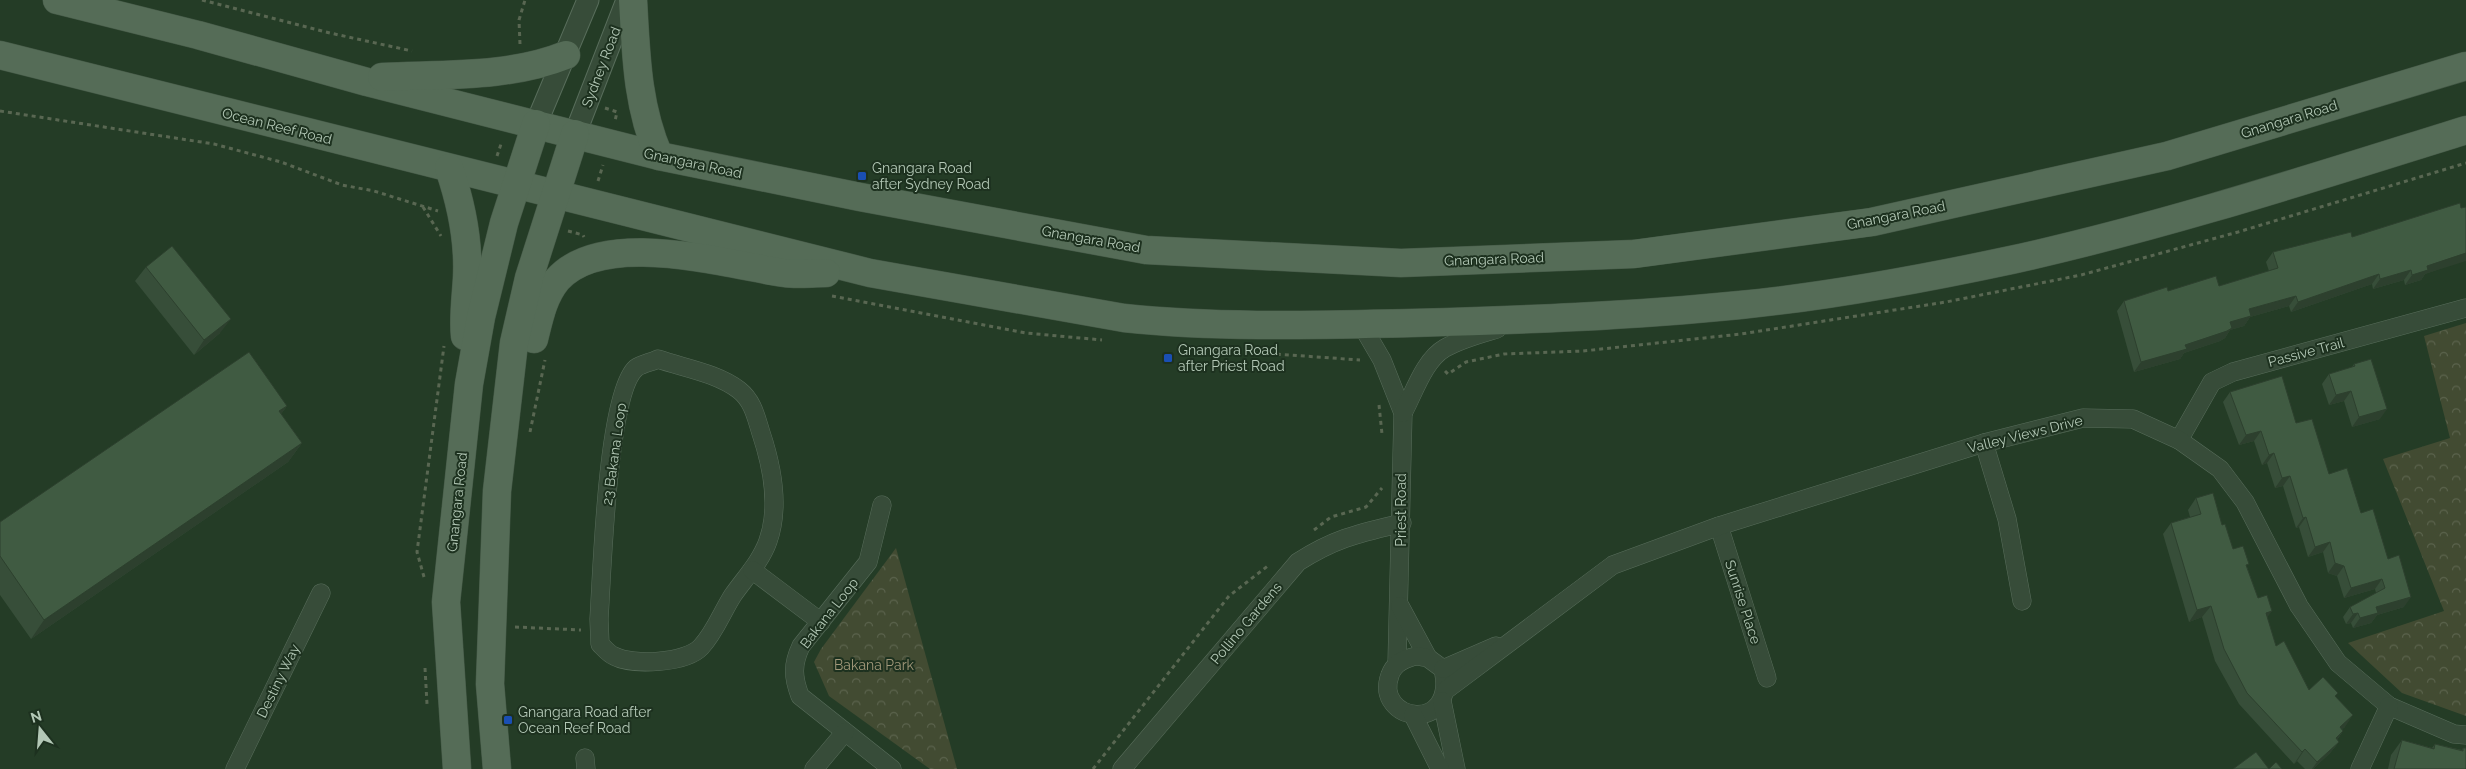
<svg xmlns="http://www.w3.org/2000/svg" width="2466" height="769" viewBox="0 0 2466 769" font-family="Raleway,sans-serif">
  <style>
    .park { fill: url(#park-crowns) }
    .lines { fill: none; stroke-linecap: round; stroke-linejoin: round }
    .minor-casing { stroke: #586d5b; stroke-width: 19 }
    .tertiary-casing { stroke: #586d5b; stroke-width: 23 }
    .primary-casing { stroke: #445846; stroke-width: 29 }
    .path { stroke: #596752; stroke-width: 3; stroke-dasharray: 4 4; stroke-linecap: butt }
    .minor { stroke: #374c39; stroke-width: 18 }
    .tertiary { stroke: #374c39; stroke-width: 21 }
    .primary { stroke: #556c57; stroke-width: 28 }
    .wall { fill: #374e39 }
    .shaded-wall { fill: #2d402e }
    .building { fill: #405b42; stroke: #2d402e }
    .transit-dot { fill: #1a4fb4; stroke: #1d311f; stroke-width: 2 }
    .labels { text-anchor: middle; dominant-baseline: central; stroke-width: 4; stroke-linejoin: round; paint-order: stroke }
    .street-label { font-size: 14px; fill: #b3c8b6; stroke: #1d311f }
    .poi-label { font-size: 14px; fill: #b3c8b6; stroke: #1d311f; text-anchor: start }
    .park-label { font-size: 14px; fill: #a2987a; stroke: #1d311f }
  </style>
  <defs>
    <pattern id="park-crowns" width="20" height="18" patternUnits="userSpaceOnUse" patternTransform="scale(1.25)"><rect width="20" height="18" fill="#424b32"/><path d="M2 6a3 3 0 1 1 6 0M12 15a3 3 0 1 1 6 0" fill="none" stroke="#5b634d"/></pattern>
  </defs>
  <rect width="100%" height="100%" fill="#243c26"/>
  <g class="park">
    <path d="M2466,323V716L2402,693L2348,643L2444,611L2383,459L2450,438L2424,336Z"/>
    <path d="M896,548L957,769H930L829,696L814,662L821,649Z"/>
  </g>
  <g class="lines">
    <defs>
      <g id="minor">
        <path d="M1361,324L1382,360L1403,413L1397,663"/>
        <path d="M658,359C684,368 717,373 739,390C753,401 756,417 761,433C772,466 780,507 768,541C761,561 745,578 733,595C722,612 715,632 701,647C686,663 633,666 614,656C609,654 604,648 600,644L599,619C602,575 607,393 636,368C641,364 652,362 658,359Z"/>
        <path d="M1403,413C1414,393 1424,360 1445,348C1461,339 1480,334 1497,329"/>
        <path d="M2179,440L2212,382L2233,372L2466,308"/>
        <path d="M1984,443L2007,519L2022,601"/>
        <path d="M882,505L868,562L801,646C792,665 793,677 800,696L892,769"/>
        <path d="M1719,526L1767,678"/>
        <path d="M752,570L821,622"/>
        <path d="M1400,606L1428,658"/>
        <path d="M1417,656L1428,658L1443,669C1458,735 1373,722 1390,675C1394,663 1406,658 1417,656Z"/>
        <path d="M1443,669L1496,646"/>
        <path d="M1446,690L1613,565L1719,526L1984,443L2083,418L2133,419L2179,440L2220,469L2245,502L2299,606L2338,663L2389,706L2454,734L2466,735"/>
        <path d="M1442,701L1456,769"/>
        <path d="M1413,715L1440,769"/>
        <path d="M585,758L586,769"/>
        <path d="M235,769L321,593"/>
        <path d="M814,769L845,732"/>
        <path d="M1122,769L1298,562C1335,538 1360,533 1402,523"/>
        <path d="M2360,769L2389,706"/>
      </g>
      <g id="tertiary">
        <path d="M536,124L588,0"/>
        <path d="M575,134L627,0"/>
      </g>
      <g id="primary">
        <path d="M57,0L198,35L367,82L659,156L860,197L1146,250L1401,263L1634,254L1872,222L2167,156L2466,66"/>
        <path d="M633,0C636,54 637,106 659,156"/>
        <path d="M0,55L870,273L1124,318C1219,328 1316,325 1412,323C1521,320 1631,316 1740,305C1831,296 1922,279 2011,260C2165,226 2315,177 2466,130"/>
        <path d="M382,77C442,74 509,78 566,55"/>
        <path d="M449,168C461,203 469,240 467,278C466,297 463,316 465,336"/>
        <path d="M534,339C539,319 543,297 557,280C603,228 724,264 784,273C797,275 812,273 826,273"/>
        <path d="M457,769L446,602L469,384L481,317L504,223L536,124"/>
        <path d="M497,769L490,684L497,491L514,343L529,278L575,134"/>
      </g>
    </defs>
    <use href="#minor" class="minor-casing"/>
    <use href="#tertiary" class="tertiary-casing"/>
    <use href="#primary" class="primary-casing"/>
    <g class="path">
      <path d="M202,0L330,33L412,51"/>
      <path d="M520,44L519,20L525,0"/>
      <path d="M605,108L617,112L615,121"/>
      <path d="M0,111L214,144L281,162L342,185L374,191L438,211"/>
      <path d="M497,156L502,141"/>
      <path d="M598,181L603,165"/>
      <path d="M423,207L441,236"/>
      <path d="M568,231L583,235L584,237"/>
      <path d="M832,296L1026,333L1102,340"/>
      <path d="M1205,349L1360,360"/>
      <path d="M1445,371L1448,374L1466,362L1504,354L1583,351L1741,334L1946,302L2081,275L2238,232L2466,163"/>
      <path d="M1379,405L1382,434"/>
      <path d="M530,432L545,360"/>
      <path d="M1314,530L1331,517L1366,507L1382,488"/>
      <path d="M424,577L417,552L444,346"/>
      <path d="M515,627L581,630"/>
      <path d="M425,668L427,704"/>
      <path d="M1093,769L1229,596L1269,565"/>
    </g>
    <use href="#minor" class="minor"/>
    <use href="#tertiary" class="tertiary"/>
    <use href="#primary" class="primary"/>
  </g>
  <g class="wall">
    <path d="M2352,237L2442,268L2425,274L2421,280L2405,285L2404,280L2373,289L2372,284L2291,312L2289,306L2250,317L2244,326L2230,330L2225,338L2220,341L2184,353L2180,359L2134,372L2117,311L2124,301L2168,291L2219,286L2269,271L2266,262L2273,252Z"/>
    <path d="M146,267L220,333L194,355L135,281Z"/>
    <path d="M2354,364L2380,419L2352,427L2344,401L2329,405L2322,384L2329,374L2352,367Z"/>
    <path d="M2230,392L2296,423L2329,474L2361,513L2388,559L2404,607L2377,615L2371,623L2353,628L2351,623L2346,624L2343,617L2350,607L2376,593L2375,589L2344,598L2337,576L2328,573L2323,552L2308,557L2299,527L2296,528L2283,486L2275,488L2267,463L2262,465L2254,441L2239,445L2223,402Z"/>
    <path d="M287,406L281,414L302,443L288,462L31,639L0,595V522Z"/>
    <path d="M2196,498L2222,525L2233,549L2247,567L2258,598L2267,618L2276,646L2309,690L2336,697L2345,727L2342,729L2343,731L2337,740L2339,742L2330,753L2313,769H2305L2297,761L2294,764L2239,704L2215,661L2202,617L2189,622L2163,534L2171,523L2190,517L2188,510Z"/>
    <path d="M2402,740L2432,748L2435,744L2462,750L2463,748L2466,769H2388L2391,755Z"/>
  </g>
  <g class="shaded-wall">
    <path d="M2466,253V261L2425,274L2421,280L2405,285L2412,275L2427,266Z"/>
    <path d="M2411,270L2404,280L2373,289L2380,279Z"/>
    <path d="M2379,274L2372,284L2291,312L2298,302Z"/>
    <path d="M2296,296L2289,306L2250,317L2244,326L2230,330L2225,338L2220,341L2184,353L2180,359L2134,372L2141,362L2185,345L2230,322L2249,309Z"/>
    <path d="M231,319L220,333L194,355L204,340Z"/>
    <path d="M2351,391L2344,401L2329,405L2336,395Z"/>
    <path d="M287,406L273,425L279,411Z"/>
    <path d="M2387,409L2380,419L2352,427L2359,417Z"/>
    <path d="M2261,431L2254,441L2239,445L2246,435Z"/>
    <path d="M302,443L288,462L31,639L44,620Z"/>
    <path d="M2274,453L2267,463L2262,465L2269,455Z"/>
    <path d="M2290,476L2283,486L2275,488L2282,478Z"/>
    <path d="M2306,517L2299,527L2296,528L2303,518Z"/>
    <path d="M2330,542L2323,552L2308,557L2315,547Z"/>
    <path d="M2335,563L2344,566L2337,576L2328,573Z"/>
    <path d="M2382,579L2375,589L2344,598L2351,588Z"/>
    <path d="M2411,597L2404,607L2377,615L2371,623L2353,628L2360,618L2376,607Z"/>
    <path d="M2211,606L2202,617L2189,622L2197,610Z"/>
    <path d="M2272,611L2263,623L2266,613Z"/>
    <path d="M2358,613L2351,623L2346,624L2353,614Z"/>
    <path d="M2353,715L2345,727L2332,739L2340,727Z"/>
    <path d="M2343,731L2335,743L2336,738Z"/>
    <path d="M2339,742L2330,753L2313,769H2312L2317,762Z"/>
    <path d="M2305,749L2297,761L2294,764L2302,752Z"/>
  </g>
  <g class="building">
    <path d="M2460,203L2461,208L2466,207V253L2427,266L2428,270L2412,275L2411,270L2380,279L2379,274L2298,302L2296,296L2249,309L2251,316L2230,322L2232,328L2227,331L2185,345L2187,349L2141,362L2124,301L2167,287L2168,291L2216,276L2219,286L2278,268L2273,252L2351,232L2352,237Z"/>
    <path d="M172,246L231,319L204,340L146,267Z"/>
    <path d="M249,352L287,406L279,411L302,443L44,620L0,556V522Z"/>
    <path d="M2371,359L2387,409L2359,417L2351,391L2336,395L2329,374L2355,366L2354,364Z"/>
    <path d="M2282,376L2296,423L2312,419L2329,474L2347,468L2361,513L2373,509L2388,559L2399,555L2411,597L2376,607L2378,613L2360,618L2358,613L2353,614L2350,607L2385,588L2382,579L2351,588L2344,566L2335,563L2330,542L2315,547L2306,517L2303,518L2290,476L2282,478L2274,453L2269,455L2261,431L2246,435L2230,392Z"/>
    <path d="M2213,493L2222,525L2225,524L2233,549L2243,546L2249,564L2246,565L2258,598L2267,595L2272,611L2266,613L2276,646L2284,641L2309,690L2323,677L2338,693L2335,696L2353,715L2340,727L2343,731L2336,738L2339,742L2317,762L2305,749L2302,752L2247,693L2224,649L2211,606L2197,610L2171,523L2201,514L2196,498Z"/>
    <path d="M2402,740L2434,749L2435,744L2463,751V748H2466V769H2394Z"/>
    <path d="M2256,752L2269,769L2276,762L2282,769H2233Z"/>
  </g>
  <g class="transit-dot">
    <rect x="857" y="171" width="10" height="10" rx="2.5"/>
    <rect x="1163" y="353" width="10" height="10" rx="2.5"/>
    <rect x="503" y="715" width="10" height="10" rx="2.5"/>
  </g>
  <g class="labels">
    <g class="street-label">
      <text transform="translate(601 67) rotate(-69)">Sydney Road</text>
      <text transform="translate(2289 119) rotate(-17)">Gnangara Road</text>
      <text transform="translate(277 126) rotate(14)">Ocean Reef Road</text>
      <text transform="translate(693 163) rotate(12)">Gnangara Road</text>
      <text transform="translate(1896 215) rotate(-11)">Gnangara Road</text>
      <text transform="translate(1091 239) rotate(10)">Gnangara Road</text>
      <text transform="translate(1494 259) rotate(-2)">Gnangara Road</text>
      <text transform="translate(2306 352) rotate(-15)">Passive Trail</text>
      <text transform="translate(2025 434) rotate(-14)">Valley Views Drive</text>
      <text transform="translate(614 454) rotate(-82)">23 Bakana Loop</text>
      <text transform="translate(457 502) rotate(-84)">Gnangara Road</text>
      <text transform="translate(1401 510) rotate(-90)">Priest Road</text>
      <text transform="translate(1743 602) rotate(72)">Sunrise Place</text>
      <text transform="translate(829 613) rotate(-52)">Bakana Loop</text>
      <text transform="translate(1246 623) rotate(-50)">Pollino Gardens</text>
      <text transform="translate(278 681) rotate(-64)">Destiny Way</text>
    </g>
    <g class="poi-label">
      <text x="872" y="168">Gnangara Road<tspan x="872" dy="16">after Sydney Road</tspan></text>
      <text x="1178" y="350">Gnangara Road<tspan x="1178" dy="16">after Priest Road</tspan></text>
      <text x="518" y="712">Gnangara Road after<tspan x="518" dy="16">Ocean Reef Road</tspan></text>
    </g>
    <g class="park-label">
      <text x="874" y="665">Bakana Park</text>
    </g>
  </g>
  <g transform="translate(40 729) rotate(343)" stroke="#1d311f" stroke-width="4" paint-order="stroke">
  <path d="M0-4L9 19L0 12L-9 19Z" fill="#b3c8b6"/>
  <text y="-8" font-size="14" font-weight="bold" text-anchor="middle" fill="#b3c8b6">N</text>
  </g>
</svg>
